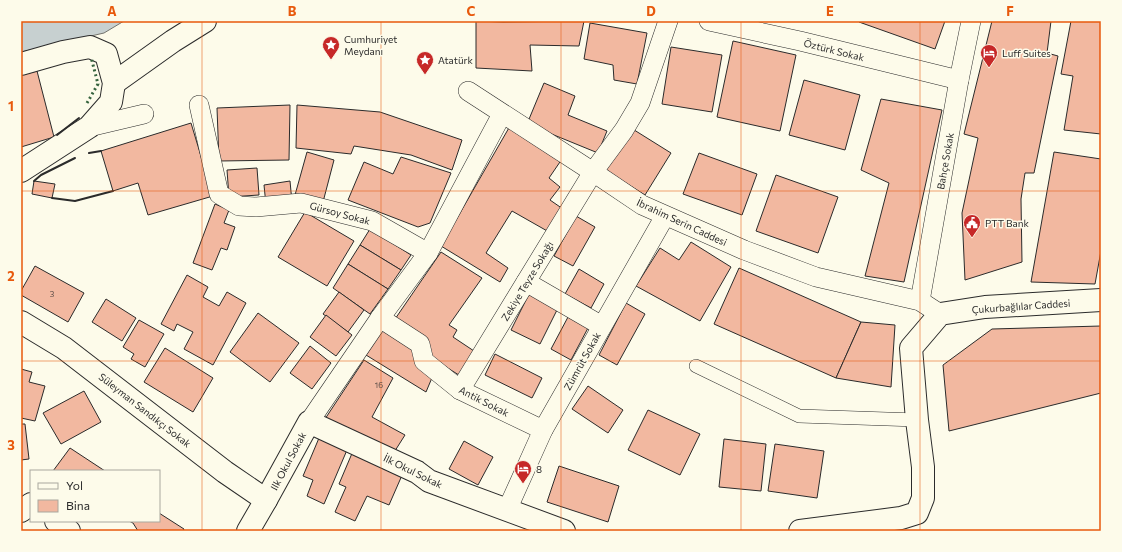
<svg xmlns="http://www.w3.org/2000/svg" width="1122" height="552" viewBox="0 0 1122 552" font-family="Commissioner,sans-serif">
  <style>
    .water { fill: #c7d0d0; stroke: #74746e }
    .building { fill: #f2b8a0; stroke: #2b2b2b }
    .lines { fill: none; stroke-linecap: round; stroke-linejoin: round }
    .service-casing { stroke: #2b2b2b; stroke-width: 14 }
    .pedestrian-casing { stroke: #2b2b2b; stroke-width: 20 }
    .minor-casing { stroke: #2b2b2b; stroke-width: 24 }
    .service { stroke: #fdfbea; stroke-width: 13 }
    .pedestrian { stroke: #fdfbea; stroke-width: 19 }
    .minor { stroke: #fdfbea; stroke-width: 22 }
    .hedge { stroke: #34623c; stroke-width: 3; stroke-dasharray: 2 3; stroke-linecap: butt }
    .wall { stroke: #2b2b2b; stroke-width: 2 }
    .grid { fill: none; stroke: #e8590c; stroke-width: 1; stroke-opacity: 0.55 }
    .labels { text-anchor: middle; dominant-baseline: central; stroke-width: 3; stroke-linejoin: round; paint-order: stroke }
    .number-label { font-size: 8px; fill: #5d4e48 }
    .poi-label { font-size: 10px; fill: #2b2b2b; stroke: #fdfbea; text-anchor: start }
    .street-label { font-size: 10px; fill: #2b2b2b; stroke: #fdfbea }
    .neatline { fill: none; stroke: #e8590c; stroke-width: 1.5 }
    .grid-label { font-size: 13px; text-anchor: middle; font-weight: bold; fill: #e8590c }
  </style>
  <rect width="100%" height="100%" fill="#fdfbea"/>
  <path class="water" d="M21,21H124L104,33L21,52Z"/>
  <g class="building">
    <path d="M476,21L503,22L584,21L579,46L530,45L532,71L476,68Z"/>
    <path d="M860,21H945L935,49L859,22Z"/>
    <path d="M992,21H1051L1047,53L1058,56L1034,173H1025L1021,199L1022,262L965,280L962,213L978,138L964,134Z"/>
    <path d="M1071,21H1101V134L1064,130L1073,76L1061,74Z"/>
    <path d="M590,23L647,33L637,84L614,80L613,65L584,59Z"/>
    <path d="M733,41L796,55L780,131L717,117Z"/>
    <path d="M671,47L722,55L712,112L662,104Z"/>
    <path d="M37,71L54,137L21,147V75Z"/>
    <path d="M804,80L860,95L845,150L789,135Z"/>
    <path d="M544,83L575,96L568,115L607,131L598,153L527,124Z"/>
    <path d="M881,99L942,110L904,282L865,276L889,183L861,170Z"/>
    <path d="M290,105L289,160L219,161L217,108Z"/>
    <path d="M297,105L380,112L462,140L452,170L411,155L354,146L351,154L296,148Z"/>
    <path d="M191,123L213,196L148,215L138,183L113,191L101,151Z"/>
    <path d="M510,126L562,159L549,178L560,187L550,200L563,209L549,232L512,211L486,253L508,268L500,282L441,246Z"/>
    <path d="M631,128L671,153L645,195L605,170Z"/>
    <path d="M307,152L334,160L323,202L295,195Z"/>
    <path d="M1054,152L1101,159V251L1095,284L1031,282Z"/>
    <path d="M699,153L757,174L742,215L683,194Z"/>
    <path d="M401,157L451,173L430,223L418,227L348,200L364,162L393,174Z"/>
    <path d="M257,168L259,195L229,197L227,170Z"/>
    <path d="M776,175L838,197L818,253L756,231Z"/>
    <path d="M34,181L55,184L52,198L32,194Z"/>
    <path d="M290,181L292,202L266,205L264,185Z"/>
    <path d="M215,204L229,210L224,223L235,227L227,250L221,248L212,270L193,263Z"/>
    <path d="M305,212L354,241L327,286L278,257Z"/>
    <path d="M576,216L595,227L573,266L554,256Z"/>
    <path d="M370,229L411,255L401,270L360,245Z"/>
    <path d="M691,242L731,267L700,321L636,286L660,248L679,260Z"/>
    <path d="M360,245L401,270L388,289L348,264Z"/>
    <path d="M441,252L482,278L449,325L457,330L453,337L477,353L462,377L435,360L393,322Z"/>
    <path d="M348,264L388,289L370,314L333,288Z"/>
    <path d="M35,266L84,293L68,322L21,295V291Z"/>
    <path d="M739,268L861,322L836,378L714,324Z"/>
    <path d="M579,269L604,284L591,308L565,294Z"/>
    <path d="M187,275L208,287L203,297L219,306L227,292L246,303L213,365L184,349L193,332L177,324L174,331L161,324Z"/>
    <path d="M339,292L364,310L348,332L323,314Z"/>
    <path d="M529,294L558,308L540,344L511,330Z"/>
    <path d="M106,299L136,318L122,341L92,322Z"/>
    <path d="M626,303L645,314L617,365L599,355Z"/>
    <path d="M258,313L299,343L270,382L230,352Z"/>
    <path d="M326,315L352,335L336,356L310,337Z"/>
    <path d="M568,317L588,328L571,360L551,349Z"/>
    <path d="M139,320L164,334L145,367L131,359L134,354L123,347Z"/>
    <path d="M861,322L895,325L891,387L836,378Z"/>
    <path d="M385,326L416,346L434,373L426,392L366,355Z"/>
    <path d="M1101,326V393L949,431L943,365L992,329Z"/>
    <path d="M310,346L331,363L312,389L290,373Z"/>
    <path d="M165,348L213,378L193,412L144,382Z"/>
    <path d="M495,354L542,378L532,398L485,375Z"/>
    <path d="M364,360L393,378L372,417L405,435L393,454L323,422Z"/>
    <path d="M21,369L32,372L29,382L45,386L35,421L21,418Z"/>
    <path d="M588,386L623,410L608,433L572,409Z"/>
    <path d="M84,391L101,422L61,444L43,413Z"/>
    <path d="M648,410L700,434L680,475L628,450Z"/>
    <path d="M21,424H25L29,459L21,460Z"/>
    <path d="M319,438L347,450L324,504L307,496L313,480L303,476Z"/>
    <path d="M724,439L766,444L761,491L719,487Z"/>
    <path d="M464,441L493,457L478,485L449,469Z"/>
    <path d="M775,444L824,451L817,498L768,491Z"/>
    <path d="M70,448L105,471H53Z"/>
    <path d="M353,451L403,473L389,505L367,496L355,521L335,512L346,487L339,484Z"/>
    <path d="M559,466L619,486L608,522L547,502Z"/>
    <path d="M159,513L184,529L183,531H138L133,523L129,521H159Z"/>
  </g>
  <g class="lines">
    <defs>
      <path id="service" d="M696,366L799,416L917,420"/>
      <g id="pedestrian">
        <path d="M709,21L800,41L959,80"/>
        <path d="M468,91L593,172L642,205L744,250L816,277L920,301L940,314"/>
        <path d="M199,105L219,194L239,206L256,207L301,203L372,221L428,253"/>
        <path d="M89,127L144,114"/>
        <path d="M526,282L602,326"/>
        <path d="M920,301L959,80L971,21"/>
        <path d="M380,318L420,344L424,361L460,390L543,430"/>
        <path d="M460,390L593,172L624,130L640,103L668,21"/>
        <path d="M309,422L380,318L428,253L502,114"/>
        <path d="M507,510L543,430L665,216"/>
      </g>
      <g id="minor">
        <path d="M21,64L63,52L90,47L106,54L114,83L111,102L89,127L21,171"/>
        <path d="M114,83L173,41L205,21"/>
        <path d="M21,322L64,348L225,472L266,500"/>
        <path d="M21,511L31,504"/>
        <path d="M56,521L69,531"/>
        <path d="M248,531L266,500L309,422L417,472L429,481L564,531"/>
        <path d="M800,531L901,518L917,513L923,498V467L917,420L911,348L940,314L985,307L1101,300"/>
      </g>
    </defs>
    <use href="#service" class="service-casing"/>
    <use href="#pedestrian" class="pedestrian-casing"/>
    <use href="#minor" class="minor-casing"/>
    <use href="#service" class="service"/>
    <use href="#pedestrian" class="pedestrian"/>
    <use href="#minor" class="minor"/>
    <path class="hedge" d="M87,103L98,84L91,57"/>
    <g class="wall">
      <path d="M57,135L79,118"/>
      <path d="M89,153L101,151"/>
      <path d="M34,181L41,175L75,158"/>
      <path d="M52,198L75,201L113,191"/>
    </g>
  </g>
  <path class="grid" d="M202,21V531M381,21V531M561,21V531M741,21V531M920,21V531M21,191H1101M21,361H1101"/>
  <defs>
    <symbol id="sight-pin" viewBox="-11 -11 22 30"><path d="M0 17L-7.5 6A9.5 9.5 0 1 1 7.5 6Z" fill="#c62828" stroke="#fdfbea"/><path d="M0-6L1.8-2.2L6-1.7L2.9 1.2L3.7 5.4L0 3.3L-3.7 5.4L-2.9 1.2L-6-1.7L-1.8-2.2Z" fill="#fff"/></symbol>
    <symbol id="hotel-pin" viewBox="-11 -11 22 30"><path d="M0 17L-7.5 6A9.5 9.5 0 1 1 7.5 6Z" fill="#c62828" stroke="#fdfbea"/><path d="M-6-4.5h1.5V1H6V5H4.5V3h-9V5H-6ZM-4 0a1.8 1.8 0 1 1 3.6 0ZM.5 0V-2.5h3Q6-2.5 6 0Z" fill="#fff"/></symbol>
    <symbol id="civic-pin" viewBox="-11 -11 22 30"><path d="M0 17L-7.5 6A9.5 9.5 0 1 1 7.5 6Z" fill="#c62828" stroke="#fdfbea"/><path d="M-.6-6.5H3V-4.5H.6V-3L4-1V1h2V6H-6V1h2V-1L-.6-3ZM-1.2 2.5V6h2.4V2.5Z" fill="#fff"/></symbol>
  </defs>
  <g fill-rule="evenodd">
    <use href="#sight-pin" x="321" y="35" width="20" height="27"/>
    <use href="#hotel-pin" x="979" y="43" width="20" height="27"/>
    <use href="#sight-pin" x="415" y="50" width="20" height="27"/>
    <use href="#civic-pin" x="962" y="213" width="20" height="27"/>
    <use href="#hotel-pin" x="513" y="459" width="20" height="27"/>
  </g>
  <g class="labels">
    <g class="number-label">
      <text x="52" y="294">3</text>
      <text x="379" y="385">16</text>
    </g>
    <g class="poi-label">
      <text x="344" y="39">Cumhuriyet<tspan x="344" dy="12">Meydanı</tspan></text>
      <text x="1002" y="53">Luff Suites</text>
      <text x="438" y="60">Atatürk</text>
      <text x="985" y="223">PTT Bank</text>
      <text x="536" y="469">8</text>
    </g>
    <g class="street-label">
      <text transform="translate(834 50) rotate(14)">Öztürk Sokak</text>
      <text transform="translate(945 161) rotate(-80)">Bahçe Sokak</text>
      <text transform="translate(340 213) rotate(15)">Gürsoy Sokak</text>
      <text transform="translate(682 222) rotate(25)">İbrahim Serin Caddesi</text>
      <text transform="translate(527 281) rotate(-59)">Zekiye Teyze Sokağı</text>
      <text transform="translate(1021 306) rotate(-4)">Çukurbağlılar Caddesi</text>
      <text transform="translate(582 361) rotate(-61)">Zümrüt Sokak</text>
      <text transform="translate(484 401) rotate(27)">Antik Sokak</text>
      <text transform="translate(145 410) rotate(38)">Süleyman Sandıkçı Sokak</text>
      <text transform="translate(288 461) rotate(-62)">Ilk Okul Sokak</text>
      <text transform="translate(413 471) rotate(26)">İlk Okul Sokak</text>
    </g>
  </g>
  <rect width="1122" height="552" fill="none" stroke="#fdfbea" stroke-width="44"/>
  <rect x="30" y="470" width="130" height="52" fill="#fdfbea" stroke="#a9a89e"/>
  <rect x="38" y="483" width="20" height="6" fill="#fdfbea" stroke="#a9a89e"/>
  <text x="66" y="490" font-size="12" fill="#2b2b2b">Yol</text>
  <rect x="38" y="500" width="20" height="12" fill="#f2b8a0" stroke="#a9a89e"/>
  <text x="66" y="510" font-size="12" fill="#2b2b2b">Bina</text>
  <rect x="22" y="22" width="1078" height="508" class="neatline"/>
  <g class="grid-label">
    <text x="112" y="16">A</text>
    <text x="292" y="16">B</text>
    <text x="471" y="16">C</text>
    <text x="651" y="16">D</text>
    <text x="830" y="16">E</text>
    <text x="1010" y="16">F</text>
    <text x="11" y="111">1</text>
    <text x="11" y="281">2</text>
    <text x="11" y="450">3</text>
  </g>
</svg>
